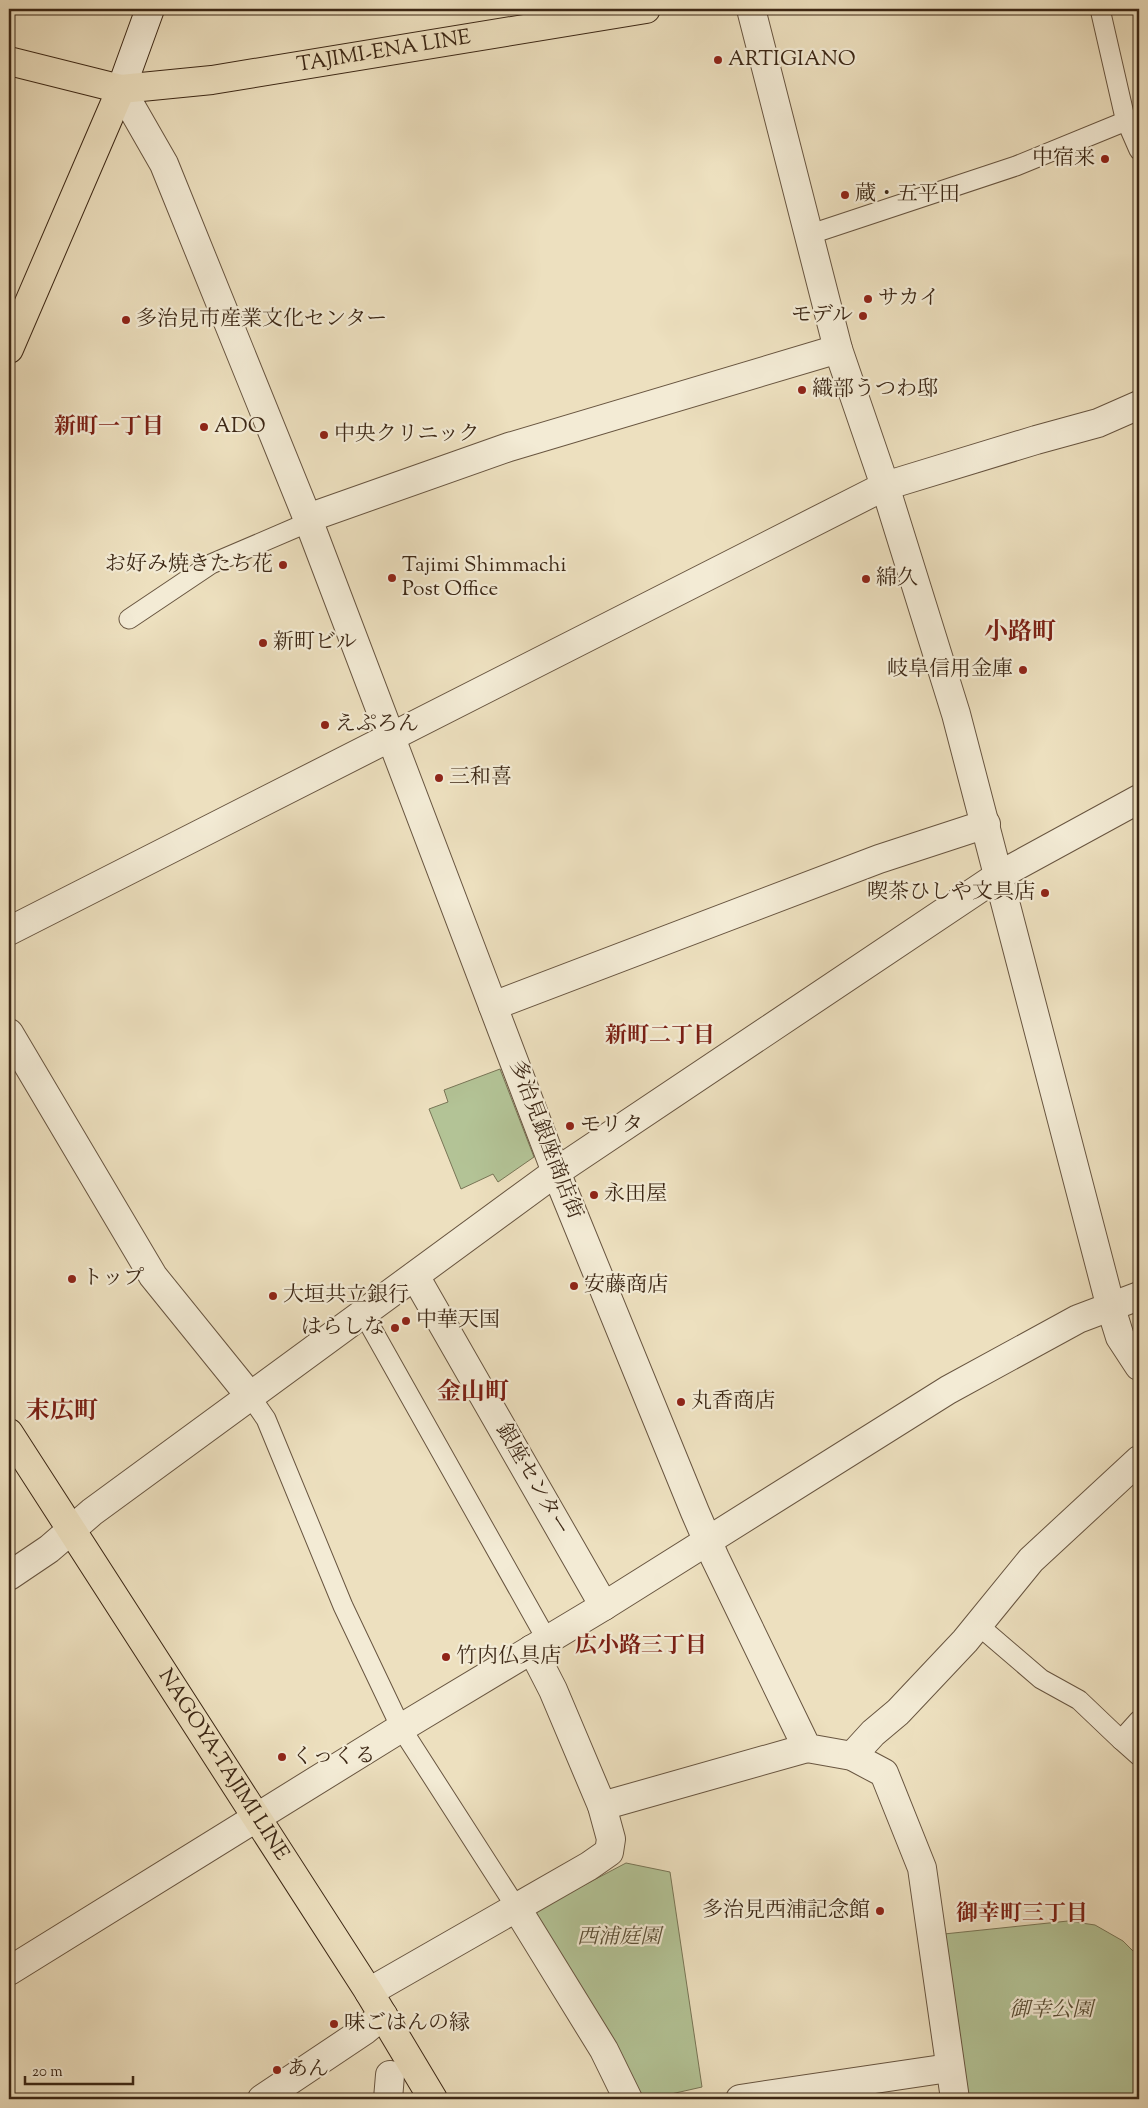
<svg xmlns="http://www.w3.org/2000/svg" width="1148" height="2108" viewBox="0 0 1148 2108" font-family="'Sorts Mill Goudy','Noto Serif JP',serif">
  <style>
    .green { fill: #b3c396; stroke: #787556 }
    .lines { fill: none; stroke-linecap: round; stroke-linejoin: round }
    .lane-casing { stroke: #685540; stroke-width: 21 }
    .street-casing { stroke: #685540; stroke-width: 30 }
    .secondary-casing { stroke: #3c2715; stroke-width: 30 }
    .primary-casing { stroke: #3c2715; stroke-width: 30 }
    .lane { stroke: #f3ebd5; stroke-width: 19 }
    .street { stroke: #f3ebd5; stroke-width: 28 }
    .secondary { stroke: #f3ebd5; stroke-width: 28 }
    .primary { stroke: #ede0bf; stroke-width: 28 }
    .poi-dot { fill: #8f2418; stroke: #f3ebd5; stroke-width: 2 }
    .labels { text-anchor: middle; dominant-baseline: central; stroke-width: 4.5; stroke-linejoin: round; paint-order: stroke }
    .street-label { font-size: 21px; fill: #3c2715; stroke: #f3ebd5 }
    .poi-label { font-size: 21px; fill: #3c2715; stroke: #f3ebd5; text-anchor: start }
    .park-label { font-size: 21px; font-style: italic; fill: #5a4e35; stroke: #f3ebd5 }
    .neighbourhood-label { font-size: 22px; font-weight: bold; fill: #7a1f14; stroke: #f3ebd5 }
    .quarter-label { font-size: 24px; font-weight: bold; fill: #7a1f14; stroke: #f3ebd5 }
  </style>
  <rect width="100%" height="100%" fill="#ede0bf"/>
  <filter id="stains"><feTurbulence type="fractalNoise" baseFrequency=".004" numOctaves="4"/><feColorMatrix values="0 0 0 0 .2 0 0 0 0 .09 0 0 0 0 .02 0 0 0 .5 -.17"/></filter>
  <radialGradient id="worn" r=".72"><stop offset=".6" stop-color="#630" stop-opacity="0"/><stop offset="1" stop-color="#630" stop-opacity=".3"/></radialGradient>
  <g class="green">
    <path d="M500,1069L534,1157L498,1182L493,1174L461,1189L429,1109L448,1102L444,1090Z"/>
    <path d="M626,1863L670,1872L702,2087L649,2099H642L535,1911Z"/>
    <path d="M1068,1921L1095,1925L1123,1941L1139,1957V2084L1133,2099H968L944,1934Z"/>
  </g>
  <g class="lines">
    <defs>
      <g id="lane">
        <path d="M1100,9L1125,118L1139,150"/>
        <path d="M808,235L1016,166L1126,121"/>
        <path d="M129,619L211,564L309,522"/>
        <path d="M363,1313L547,1640"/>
        <path d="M250,1396L266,1419L343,1606L401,1728L516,1907"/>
        <path d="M978,1625L1041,1679L1079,1700L1121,1740L1139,1720"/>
        <path d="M1121,1740L1139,1756"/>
      </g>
      <g id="street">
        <path d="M751,9L838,349L885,486L956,714L1111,1308L1120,1337L1139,1366"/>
        <path d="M121,89L164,164L309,522L556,1172L695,1512L715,1558L807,1748L852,1756L884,1773L922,1868L955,2099"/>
        <path d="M308,518L509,447L838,349"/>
        <path d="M9,931L885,486L1036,440L1098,423L1139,405"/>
        <path d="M493,1006L879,859L986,824"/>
        <path d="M9,1033L153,1276L250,1396"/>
        <path d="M415,1276L604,1606"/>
        <path d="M9,1576L49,1549L92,1512L556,1172L998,876L1139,799"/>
        <path d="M852,1756L873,1733L898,1712L965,1641L1031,1560L1139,1460"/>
        <path d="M602,1806L807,1748"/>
        <path d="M516,1907L604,2050L628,2099"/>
        <path d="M9,1971L401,1728L604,1606L948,1390L1078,1319L1139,1296"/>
        <path d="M369,1992L589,1866L609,1852L611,1839L602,1806L553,1690L532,1649"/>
        <path d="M262,2099L365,2030L383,2015"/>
        <path d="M388,2099L390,2075"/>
        <path d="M740,2099L949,2068"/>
      </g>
      <path id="secondary" d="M121,89L150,9"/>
      <g id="primary">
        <path id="s1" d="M9,61L121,89L212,80L646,9"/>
        <path d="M9,349L121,89"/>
        <path id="s2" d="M9,1433L369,1992L433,2099"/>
      </g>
    </defs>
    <use href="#lane" class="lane-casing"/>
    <use href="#street" class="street-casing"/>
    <use href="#secondary" class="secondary-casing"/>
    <use href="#primary" class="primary-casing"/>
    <use href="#lane" class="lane"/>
    <use href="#street" class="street"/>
    <use href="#secondary" class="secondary"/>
    <use href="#primary" class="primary"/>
  </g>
  <g class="poi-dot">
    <circle cx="718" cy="60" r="5"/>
    <circle cx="1105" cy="159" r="5"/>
    <circle cx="845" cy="195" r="5"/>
    <circle cx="868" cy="299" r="5"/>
    <circle cx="863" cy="316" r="5"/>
    <circle cx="126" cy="320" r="5"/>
    <circle cx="802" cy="390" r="5"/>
    <circle cx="204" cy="427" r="5"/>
    <circle cx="324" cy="435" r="5"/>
    <circle cx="283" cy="565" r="5"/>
    <circle cx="392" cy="578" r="5"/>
    <circle cx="866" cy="579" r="5"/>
    <circle cx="263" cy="643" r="5"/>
    <circle cx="1023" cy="670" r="5"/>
    <circle cx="325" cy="725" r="5"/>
    <circle cx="439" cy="778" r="5"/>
    <circle cx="1045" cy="893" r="5"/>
    <circle cx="570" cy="1126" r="5"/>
    <circle cx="594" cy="1195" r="5"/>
    <circle cx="72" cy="1279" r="5"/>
    <circle cx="574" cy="1286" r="5"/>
    <circle cx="273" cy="1296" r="5"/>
    <circle cx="406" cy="1321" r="5"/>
    <circle cx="395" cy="1328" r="5"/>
    <circle cx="681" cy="1402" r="5"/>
    <circle cx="446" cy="1657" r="5"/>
    <circle cx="282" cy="1757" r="5"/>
    <circle cx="880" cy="1911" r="5"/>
    <circle cx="334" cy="2024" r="5"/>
    <circle cx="277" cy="2070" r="5"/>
  </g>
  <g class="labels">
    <g class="street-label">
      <text stroke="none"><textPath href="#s1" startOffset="381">TAJIMI-ENA LINE</textPath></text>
      <text transform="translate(545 1140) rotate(69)">多治見銀座商店街</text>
      <text transform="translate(532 1480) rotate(60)">銀座センター</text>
      <text stroke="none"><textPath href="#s2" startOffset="395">NAGOYA-TAJIMI LINE</textPath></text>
    </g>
    <g class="poi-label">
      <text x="728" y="60">ARTIGIANO</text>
      <text x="1095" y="159" text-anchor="end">中宿来</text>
      <text x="855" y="195">蔵・五平田</text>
      <text x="878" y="299">サカイ</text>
      <text x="853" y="316" text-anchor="end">モデル</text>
      <text x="136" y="320">多治見市産業文化センター</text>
      <text x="812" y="390">織部うつわ邸</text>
      <text x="214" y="427">ADO</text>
      <text x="334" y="435">中央クリニック</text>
      <text x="273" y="565" text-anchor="end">お好み焼きたち花</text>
      <text x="402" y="566">Tajimi Shimmachi<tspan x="402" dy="24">Post Office</tspan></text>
      <text x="876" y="579">綿久</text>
      <text x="273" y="643">新町ビル</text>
      <text x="1013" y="670" text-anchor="end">岐阜信用金庫</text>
      <text x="335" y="725">えぷろん</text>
      <text x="449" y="778">三和喜</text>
      <text x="1035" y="893" text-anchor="end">喫茶ひしや文具店</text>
      <text x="580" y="1126">モリタ</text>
      <text x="604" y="1195">永田屋</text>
      <text x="82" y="1279">トップ</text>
      <text x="584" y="1286">安藤商店</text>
      <text x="283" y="1296">大垣共立銀行</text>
      <text x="416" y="1321">中華天国</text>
      <text x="385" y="1328" text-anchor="end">はらしな</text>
      <text x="691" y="1402">丸香商店</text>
      <text x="456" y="1657">竹内仏具店</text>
      <text x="292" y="1757">くっくる</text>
      <text x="870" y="1911" text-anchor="end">多治見西浦記念館</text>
      <text x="344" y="2024">味ごはんの縁</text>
      <text x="287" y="2070">あん</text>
    </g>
    <g class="park-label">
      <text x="619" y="1938">西浦庭園</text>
      <text x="1051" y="2011">御幸公園</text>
    </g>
    <g class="neighbourhood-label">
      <text x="109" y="428">新町一丁目</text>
      <text x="660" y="1037">新町二丁目</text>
      <text x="641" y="1647">広小路三丁目</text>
      <text x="1022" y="1915">御幸町三丁目</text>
    </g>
    <g class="quarter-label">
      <text x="1020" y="633">小路町</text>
      <text x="473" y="1393">金山町</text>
      <text x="62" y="1412">末広町</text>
    </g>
  </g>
  <rect width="1148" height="2108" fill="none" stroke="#ede0bf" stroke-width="30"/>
  <rect x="10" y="10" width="1128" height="2088" fill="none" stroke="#3c2715" stroke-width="2.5"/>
  <rect x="15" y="15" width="1118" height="2078" fill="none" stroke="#3c2715"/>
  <path d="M25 2076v8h108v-8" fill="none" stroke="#3c2715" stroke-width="2.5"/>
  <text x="32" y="2076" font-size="15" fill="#3c2715" stroke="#f3ebd5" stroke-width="4" paint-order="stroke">20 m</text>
  <rect width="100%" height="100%" filter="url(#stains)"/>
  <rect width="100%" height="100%" fill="url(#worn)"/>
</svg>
